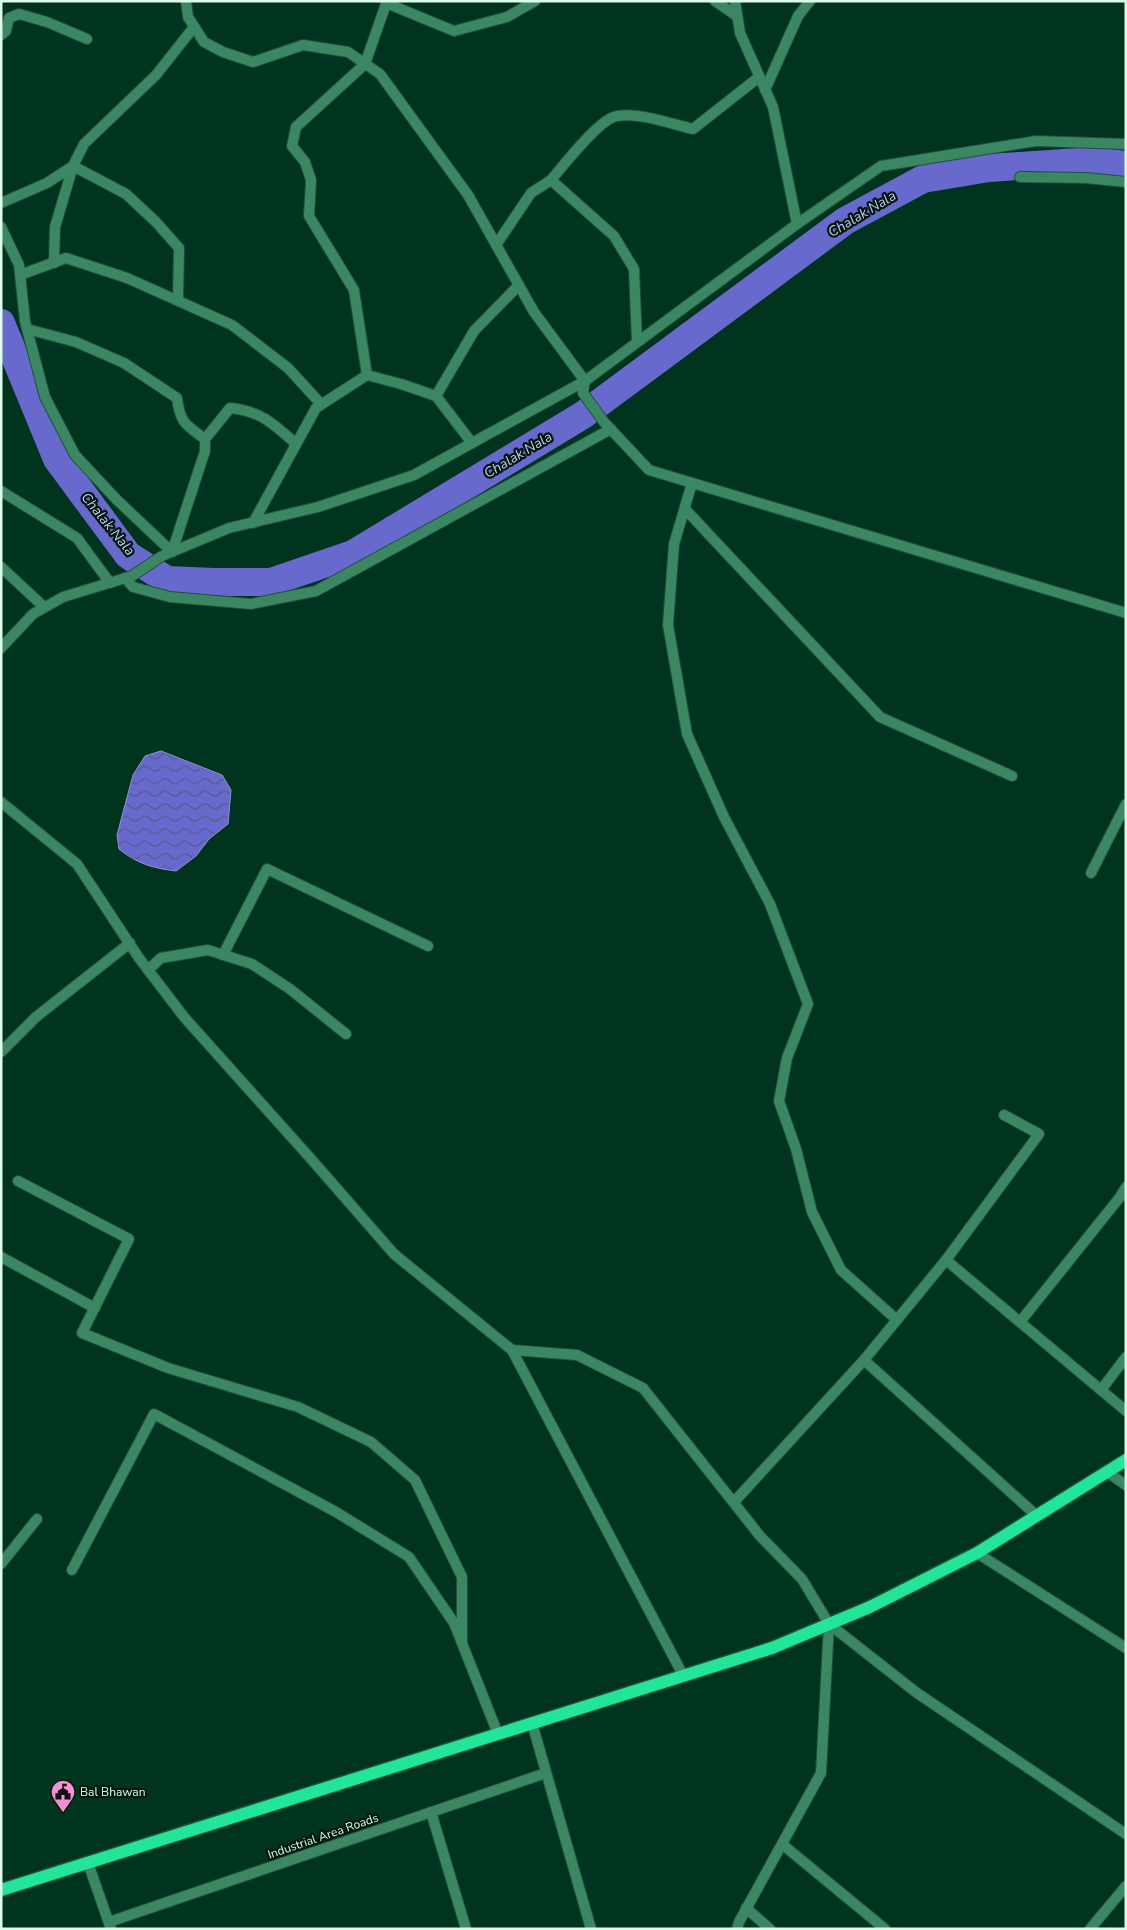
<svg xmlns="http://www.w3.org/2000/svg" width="1127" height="1930" viewBox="0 0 1127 1930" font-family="'Nunito Sans',sans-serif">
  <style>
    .water { fill: url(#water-waves); stroke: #8b95d5 }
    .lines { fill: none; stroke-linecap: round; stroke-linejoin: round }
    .river { stroke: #6869cd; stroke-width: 28 }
    .minor-casing { stroke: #1f503b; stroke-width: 12 }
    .tertiary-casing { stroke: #1f503b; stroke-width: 12 }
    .primary-casing { stroke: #1f503b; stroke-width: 15 }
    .minor { stroke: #3c8763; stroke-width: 10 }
    .tertiary { stroke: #3c8763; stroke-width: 10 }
    .primary { stroke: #23e599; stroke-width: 12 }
    .labels { text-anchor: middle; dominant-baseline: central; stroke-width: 4.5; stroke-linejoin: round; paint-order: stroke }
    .poi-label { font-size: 12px; fill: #dcfce9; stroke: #01180c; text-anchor: start }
    .street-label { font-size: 12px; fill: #dcfce9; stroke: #01180c }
    .water-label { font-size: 14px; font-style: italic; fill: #c5cafe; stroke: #01180c }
  </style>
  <defs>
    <pattern id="water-waves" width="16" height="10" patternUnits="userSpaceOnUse" patternTransform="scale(1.25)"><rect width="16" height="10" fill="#6869cd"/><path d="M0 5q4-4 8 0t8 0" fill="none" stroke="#555a8a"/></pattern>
  </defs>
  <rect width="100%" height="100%" fill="#00341f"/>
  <path class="water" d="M161,751L222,775L231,790L228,824L209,839L196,856L176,871C152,868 138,864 119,849L117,835L133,775L145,756Z"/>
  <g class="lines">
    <path class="river" d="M1,323L57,459L128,555L167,580L213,582H271L353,554L583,415L845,221L923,179L989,168L1093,161L1126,165"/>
    <defs>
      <g id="minor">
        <path d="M186,1L188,17L204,42L223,52L253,62L303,45L348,52L380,74L468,195L534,312L585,381L583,393L604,422L649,470L1126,613"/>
        <path d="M715,1L737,16"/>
        <path d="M735,1L740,33L773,107L797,224"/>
        <path d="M386,3L454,31L507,17L535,1"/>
        <path d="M1,35L6,31L9,18L19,14L47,22L87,39"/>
        <path d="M765,90L798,16L810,1"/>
        <path d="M1020,177L1086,178L1126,182"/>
        <path d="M551,180C563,166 600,118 617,116C640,112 671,124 693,129L759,77"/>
        <path d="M1,203L47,183L73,166L84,144L156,75L194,27"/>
        <path d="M1,227L19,265L25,321L27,329L45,397L75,455L116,499L172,552L205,451V439C186,425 180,423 177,398L124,363L76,342L27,329"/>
        <path d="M496,245L531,193L551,180L614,236L634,269L637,342"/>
        <path d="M54,263L55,227L73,166L126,194L156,222L179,248L178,300"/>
        <path d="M20,275L66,258L127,278L232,325L288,368L321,404"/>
        <path d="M367,375L354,290L309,216L311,180L305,162L292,146L296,127L365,64L387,1"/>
        <path d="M436,396L474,331L519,285"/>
        <path d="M205,439L230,408C261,411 274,424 296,444"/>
        <path d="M692,483L674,544L668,625L687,734L724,817L770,904L808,1004L787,1058L779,1101L796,1149L812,1212L841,1270L897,1320"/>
        <path d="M1,491L77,538L110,583"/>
        <path d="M685,509L880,717L1012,776"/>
        <path d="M253,523L316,408L367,375L401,384L436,396L472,443"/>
        <path d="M1,567L44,607"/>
        <path d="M125,578L133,587L170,597L251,604L316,591L611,429"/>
        <path d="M1,648L33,614L63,597L132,576L162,556L229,528L318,507L414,475L472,443L585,381L797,224L881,166L1036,141L1126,144"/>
        <path d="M1091,873L1126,804"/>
        <path d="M223,955L267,869L428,946"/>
        <path d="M148,970L161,958L208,950L252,964L290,989L346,1034"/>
        <path d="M1,1052L36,1017L130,943"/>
        <path d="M18,1181L129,1239L82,1333L168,1368L298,1407L371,1442L415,1480L462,1577V1643"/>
        <path d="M1,1257L95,1308"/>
        <path d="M946,1260L1126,1411"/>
        <path d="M1020,1322L1120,1197L1126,1187"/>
        <path d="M512,1350L683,1675"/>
        <path d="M864,1360L1037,1516"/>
        <path d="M1101,1390L1126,1357"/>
        <path d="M1107,1472L1126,1485"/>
        <path d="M734,1502L864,1360L946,1260L1039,1134L1004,1115"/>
        <path d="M977,1553L1126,1648"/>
        <path d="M1,1564L37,1519"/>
        <path d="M72,1570L154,1414L336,1512L409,1557L454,1623L498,1734"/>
        <path d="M829,1624L917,1693L1126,1834"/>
        <path d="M532,1723L591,1929"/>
        <path d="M431,1812L466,1929"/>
        <path d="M782,1844L885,1929"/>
        <path d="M88,1863L111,1929"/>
        <path d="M746,1908L770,1929"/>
        <path d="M109,1922L546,1773"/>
        <path d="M737,1929L739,1922L821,1773L829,1624"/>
        <path d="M1090,1929L1126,1886"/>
      </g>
      <path id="tertiary" d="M1,802L77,864L139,958L184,1017L312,1160L394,1254L512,1350L577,1355L643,1388L760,1536L802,1579L829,1624"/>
      <path id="primary" d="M1,1890L772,1648L870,1607L977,1553L1126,1460"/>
    </defs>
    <use href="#minor" class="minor-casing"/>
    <use href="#tertiary" class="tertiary-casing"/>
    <use href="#primary" class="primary-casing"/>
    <use href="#minor" class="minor"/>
    <use href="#tertiary" class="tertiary"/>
    <use href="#primary" class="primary"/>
  </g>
  <defs>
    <symbol id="civic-pin" viewBox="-11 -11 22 30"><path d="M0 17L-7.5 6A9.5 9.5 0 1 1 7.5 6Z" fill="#f491d4" stroke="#01180c"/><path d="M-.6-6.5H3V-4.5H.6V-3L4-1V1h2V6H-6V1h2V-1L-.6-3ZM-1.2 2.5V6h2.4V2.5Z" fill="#111"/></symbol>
  </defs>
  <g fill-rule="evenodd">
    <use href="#civic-pin" x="49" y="1778" width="28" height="38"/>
  </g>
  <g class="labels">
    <g class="poi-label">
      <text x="80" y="1792">Bal Bhawan</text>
    </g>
    <g class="street-label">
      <text transform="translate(323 1836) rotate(-19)">Industrial Area Roads</text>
    </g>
    <g class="water-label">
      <text transform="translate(862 214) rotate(-31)">Chalak Nala</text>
      <text transform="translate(518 455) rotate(-31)">Chalak Nala</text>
      <text transform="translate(108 524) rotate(51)">Chalak Nala</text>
    </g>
  </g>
  <rect width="1127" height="1930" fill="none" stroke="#dcfce9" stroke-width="5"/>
</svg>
